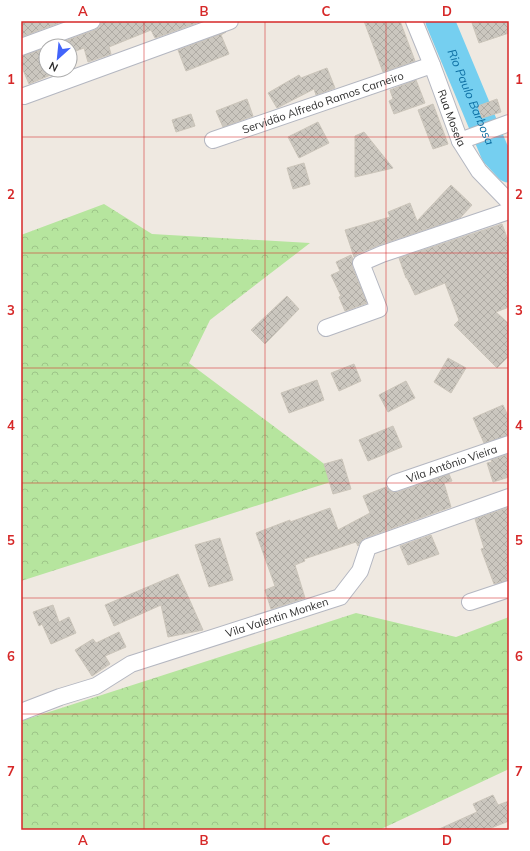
<svg xmlns="http://www.w3.org/2000/svg" width="530" height="851" viewBox="0 0 530 851" font-family="Mulish,sans-serif">
  <style>
    .forest { fill: url(#forest-crowns) }
    .lines { fill: none; stroke-linecap: round; stroke-linejoin: round }
    .river { stroke: #75cff0; stroke-width: 29 }
    .building { fill: url(#building-cross-hatch); stroke: #cbc5ba }
    .minor-casing { stroke: #b4b7c1; stroke-width: 18 }
    .minor { stroke: #fff; stroke-width: 16 }
    .grid { fill: none; stroke: #d62828; stroke-width: 1; stroke-opacity: 0.55 }
    .labels { text-anchor: middle; dominant-baseline: central; stroke-width: 3; stroke-linejoin: round; paint-order: stroke }
    .street-label { font-size: 11px; fill: #2e2e2e; stroke: #fff }
    .water-label { font-size: 12px; font-style: italic; fill: #0d6fa3; stroke: #fff }
    .neatline { fill: none; stroke: #d62828; stroke-width: 1.5 }
    .grid-label { font-size: 13px; text-anchor: middle; font-weight: bold; fill: #d62828 }
  </style>
  <defs>
    <pattern id="forest-crowns" width="20" height="18" patternUnits="userSpaceOnUse"><rect width="20" height="18" fill="#b6e59e"/><path d="M2 6a3 3 0 1 1 6 0M12 15a3 3 0 1 1 6 0" fill="none" stroke="#9dc588"/></pattern>
    <pattern id="building-cross-hatch" width="8" height="8" patternUnits="userSpaceOnUse"><rect width="8" height="8" fill="#cbc7bf"/><path d="M0 0l8 8M0 8l8-8" fill="none" stroke="#afaba4"/></pattern>
  </defs>
  <rect width="100%" height="100%" fill="#efe9e1"/>
  <g class="forest">
    <path d="M104,204L152,234L310,243L210,320L189,363L343,478L21,581V235Z"/>
    <path d="M356,613L456,637L509,617V769L379,830H21V721Z"/>
  </g>
  <g class="lines">
    <path class="river" id="s1" d="M440,21L495,153L509,168"/>
  </g>
  <g class="building">
    <path d="M21,21H64L21,37Z"/>
    <path d="M101,21H202L155,38L151,30L109,47L111,54L88,62L84,48L70,53V46H51L95,30L100,27Z"/>
    <path d="M364,21H400L415,61L383,72Z"/>
    <path d="M479,21H509V33L479,43L472,23Z"/>
    <path d="M226,32L221,35L229,54L186,71L178,50Z"/>
    <path d="M46,48V70H51L53,74L29,84L21,65V56Z"/>
    <path d="M327,68L335,88L316,95L314,89L277,108L268,93L299,75L301,78Z"/>
    <path d="M416,80L425,103L394,114L389,101L393,99L390,90Z"/>
    <path d="M247,99L253,116L223,127L216,111Z"/>
    <path d="M497,99L501,112L482,118L478,106Z"/>
    <path d="M433,104L448,144L433,149L418,110Z"/>
    <path d="M191,114L195,126L176,132L172,120Z"/>
    <path d="M318,122L329,143L299,158L288,137Z"/>
    <path d="M364,132L393,168L355,177V136Z"/>
    <path d="M304,163L310,184L293,189L287,168Z"/>
    <path d="M451,185L472,205L460,218L379,245L357,254L354,257L345,230L390,217L388,212L410,203L417,221Z"/>
    <path d="M502,224L509,243V307L496,312L509,324V356L497,368L454,325L459,320L445,283L415,295L407,278H406L399,258Z"/>
    <path d="M351,255L353,259L352,266L367,303L345,311L339,297L341,296L331,275L340,271L336,262Z"/>
    <path d="M287,296L299,309L265,344L251,330Z"/>
    <path d="M448,358L466,368L451,393L434,382Z"/>
    <path d="M354,364L361,381L339,391L331,373Z"/>
    <path d="M317,380L324,400L289,413L281,393Z"/>
    <path d="M406,381L415,398L388,412L379,395Z"/>
    <path d="M503,405L509,418V435L484,443L473,418Z"/>
    <path d="M393,426L402,447L368,461L359,440Z"/>
    <path d="M509,454V477L493,482L487,463L492,462L491,460Z"/>
    <path d="M342,459L351,489L333,494L324,464Z"/>
    <path d="M449,474L452,481L444,483L451,507L365,538L361,541L358,546L356,542L304,559L305,561L295,565L305,598L271,609L265,590L275,586L256,533L290,520V522L330,508L338,530L370,513L363,496L386,487L389,490L393,492H398Z"/>
    <path d="M509,507V580L494,584L481,549L484,548L475,519Z"/>
    <path d="M431,535L439,554L408,565L400,546Z"/>
    <path d="M220,538L233,580L209,587L195,545Z"/>
    <path d="M178,574L203,630L168,637L161,605L114,626L105,605Z"/>
    <path d="M53,605L59,622L69,617L76,633L51,644L42,624L39,626L33,612Z"/>
    <path d="M119,632L126,647L105,656L110,664L92,676L75,650L93,639L96,643Z"/>
    <path d="M493,795L498,805L509,801V821L486,830H437L477,812L473,804Z"/>
  </g>
  <g class="lines">
    <defs>
      <g id="minor">
        <path id="s2" d="M414,21L432,65L460,141L479,171L509,202"/>
        <path d="M21,47L92,21"/>
        <path d="M24,96L230,21"/>
        <path id="s3" d="M213,140L432,65"/>
        <path d="M460,141L509,123"/>
        <path d="M326,328L379,309L361,263L382,254L509,211"/>
        <path id="s4" d="M395,483L509,444"/>
        <path d="M470,602L509,589"/>
        <path id="s5" d="M21,712L60,697L96,686L131,664L340,597L360,571L368,547L509,497"/>
      </g>
    </defs>
    <use href="#minor" class="minor-casing"/>
    <use href="#minor" class="minor"/>
  </g>
  <path class="grid" d="M144,21V830M265,21V830M386,21V830M21,137H509M21,253H509M21,368H509M21,483H509M21,598H509M21,714H509"/>
  <g class="labels">
    <g class="street-label">
      <text stroke="none"><textPath href="#s3" startOffset="116">Servidão Alfredo Ramos Carneiro</textPath></text>
      <text stroke="none"><textPath href="#s2" startOffset="104">Rua Mosela</textPath></text>
      <text stroke="none"><textPath href="#s4" startOffset="60">Vila Antônio Vieira</textPath></text>
      <text stroke="none"><textPath href="#s5" startOffset="274">Vila Valentin Monken</textPath></text>
    </g>
    <g class="water-label">
      <text stroke="none"><textPath href="#s1" startOffset="82">Rio Paulo Barbosa</textPath></text>
    </g>
  </g>
  <rect width="530" height="851" fill="none" stroke="#ffffff" stroke-width="44"/>
  <g transform="translate(58 58) rotate(207)"><circle r="19" fill="#ffffff" stroke="#ababab"/>
  <path d="M0-3L7 15L0 10L-7 15Z" fill="#4264fb"/>
  <text y="-6" font-size="11" font-weight="bold" text-anchor="middle" fill="#2e2e2e">N</text>
  </g>
  <rect x="22" y="22" width="486" height="807" class="neatline"/>
  <g class="grid-label">
    <text x="83" y="16">A</text>
    <text x="204" y="16">B</text>
    <text x="326" y="16">C</text>
    <text x="447" y="16">D</text>
    <text x="11" y="84">1</text>
    <text x="519" y="84">1</text>
    <text x="11" y="199">2</text>
    <text x="519" y="199">2</text>
    <text x="11" y="315">3</text>
    <text x="519" y="315">3</text>
    <text x="11" y="430">4</text>
    <text x="519" y="430">4</text>
    <text x="11" y="545">5</text>
    <text x="519" y="545">5</text>
    <text x="11" y="661">6</text>
    <text x="519" y="661">6</text>
    <text x="11" y="776">7</text>
    <text x="519" y="776">7</text>
    <text x="83" y="845">A</text>
    <text x="204" y="845">B</text>
    <text x="326" y="845">C</text>
    <text x="447" y="845">D</text>
  </g>
</svg>
